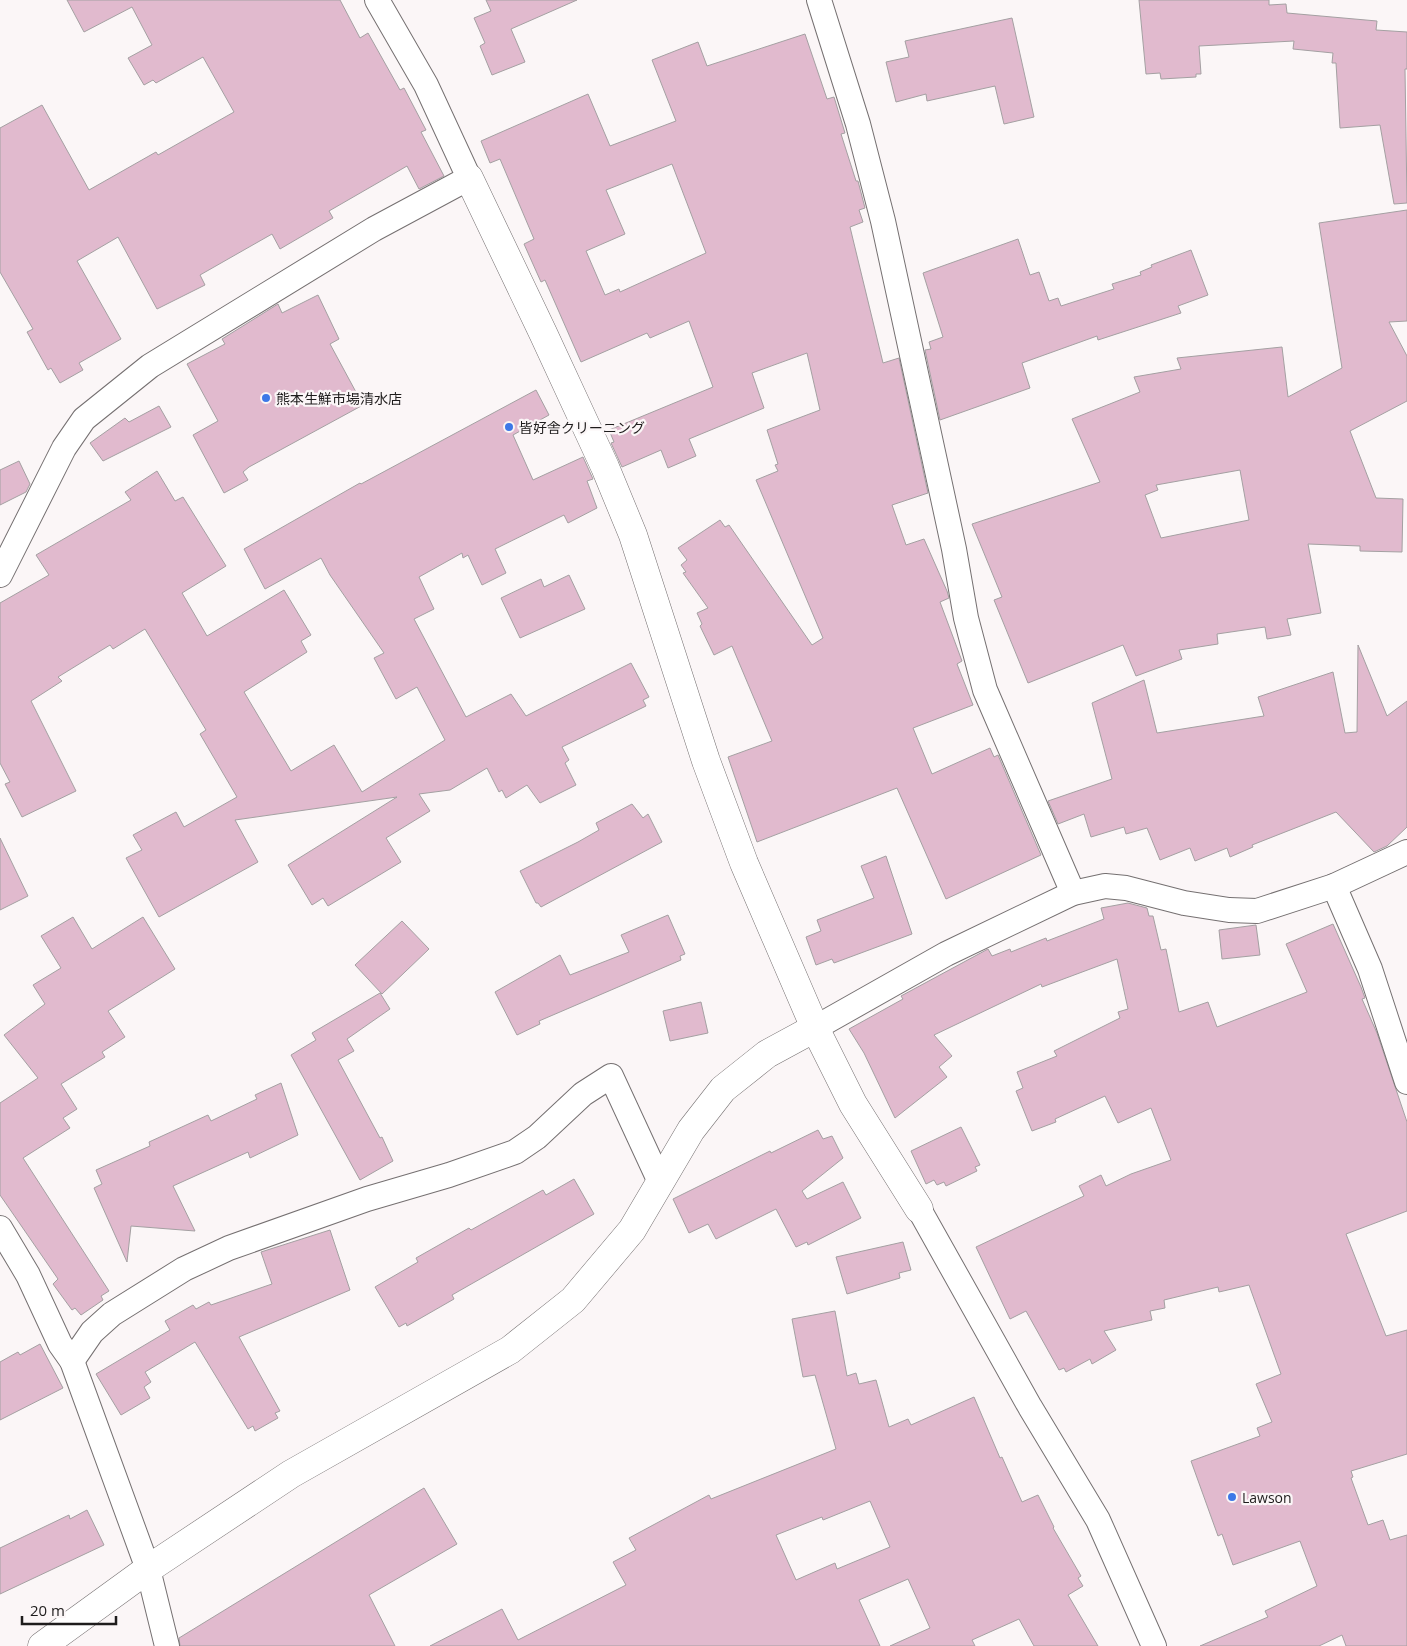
<svg xmlns="http://www.w3.org/2000/svg" width="1407" height="1646" viewBox="0 0 1407 1646" font-family="'Open Sans','Noto Sans JP',sans-serif">
  <style>
    .building { fill: #e1bace; stroke: #a4a0a2; fill-rule: evenodd }
    .lines { fill: none; stroke-linecap: round; stroke-linejoin: round }
    .street-casing { stroke: #757071; stroke-width: 26 }
    .secondary-casing { stroke: #757071; stroke-width: 29 }
    .street { stroke: #fff; stroke-width: 24 }
    .secondary { stroke: #fff; stroke-width: 28 }
    .poi-dot { fill: #3d78e7; stroke: #fbf6f7; stroke-width: 2 }
    .labels { text-anchor: middle; dominant-baseline: central; stroke-width: 4.5; stroke-linejoin: round; paint-order: stroke }
    .poi-label { font-size: 14px; fill: #1e1c1c; stroke: #fbf6f7; text-anchor: start }
  </style>
  <rect width="100%" height="100%" fill="#fbf6f7"/>
  <g class="building">
    <path d="M67,0H340L360,38L368,33L400,90L404,88L426,130L421,132L444,176L419,189L407,166L329,211L333,218L280,249L272,234L200,275L205,285L157,309L118,237L77,261L121,339L79,363L83,370L60,383L51,368L48,370L27,332L33,329L0,272V128L42,105L89,190L156,152L158,155L234,112L203,57L156,83L153,80L144,85L128,58L152,45L132,7L84,32Z"/>
    <path d="M486,0H577L511,29L525,62L492,75L480,46L485,43L474,18L491,11Z"/>
    <path d="M1139,0H1269V5L1286,4L1287,13L1377,21L1376,30L1407,32V69H1405L1407,203L1394,204L1380,125L1340,128L1336,63H1332L1333,53L1293,49L1294,41L1199,46L1201,74H1196V77L1161,79L1160,73L1146,74Z"/>
    <path d="M1012,18L1034,117L1004,124L995,86L927,101L926,94L896,102L886,62L909,57L905,41Z"/>
    <path d="M805,34L827,99L834,97L845,133L841,134L856,181H858L865,208L859,210L863,222L850,227L883,363L899,358L928,493L892,505L906,545L924,539L947,591L949,598L940,602L962,661L957,664L973,705L913,728L932,774L990,748L994,757L998,755L1041,855L946,899L897,788L757,842L728,757L772,741L732,646L714,655L700,626L702,624L697,613L708,608L683,573L686,572L681,565L687,560L678,548L720,520L725,527L729,525L812,645L823,638L756,480L778,471L775,465L778,464L767,430L820,410L807,353L752,373L764,408L689,439L696,456L668,468L661,450L622,467L611,443L614,442L609,430L713,387L689,321L650,338L647,333L581,362L545,280L541,282L524,244L534,239L500,159L490,163L481,141L588,94L610,146L676,121L652,60L698,42L707,66ZM672,164L706,253L620,292L619,289L605,295L586,251L625,234L606,190Z"/>
    <path d="M1407,210V321L1389,322L1407,356V401L1350,431L1376,498L1403,499L1402,552L1360,551V546L1308,544L1321,613L1287,619L1291,635L1267,639L1265,627L1217,634L1218,644L1179,650L1182,659L1136,676L1123,645L1028,683L994,600L1002,597L972,524L1100,482L1072,419L1140,392L1134,377L1181,369L1177,358L1282,347L1288,397L1342,368L1319,223ZM1240,470L1249,520L1161,538L1145,495L1158,490L1156,485Z"/>
    <path d="M1018,239L1030,275L1039,272L1049,301L1058,298L1061,306L1114,289L1112,284L1141,275L1140,272L1152,267L1151,265L1191,250L1208,295L1178,306L1181,313L1098,340L1097,336L1022,363L1030,388L940,420L925,350L931,349L929,342L943,337L923,273Z"/>
    <path d="M318,295L339,339L330,344L363,405L249,467L243,472L248,480L224,493L193,435L218,421L187,364L225,344L222,339L278,304L282,313Z"/>
    <path d="M536,390L549,415L513,435L533,480L583,457L593,479L587,481L597,508L568,523L564,515L495,549L506,573L482,585L468,555L463,558L462,553L419,577L434,609L414,619L466,717L511,694L526,716L631,663L649,697L643,700L646,706L562,747L569,760L565,763L576,785L540,803L527,785L506,798L502,790L499,792L487,768L450,790L419,794L430,811L386,838L401,862L328,906L323,898L312,905L288,865L397,797L235,820L258,862L159,917L126,858L142,850L133,835L176,812L184,827L237,797L200,734L206,730L145,629L113,649L110,645L58,677L62,681L31,701L76,791L22,817L5,784L10,782L0,763V603L49,575L36,555L131,500L125,492L157,471L175,501L183,497L226,566L182,593L207,636L284,590L311,635L301,641L307,652L244,692L291,771L334,745L362,792L445,740L417,687L396,699L374,658L384,653L330,575L321,558L265,589L244,549L360,483L361,484Z"/>
    <path d="M159,406L171,427L103,461L90,443L125,418L129,422Z"/>
    <path d="M19,461L30,484L26,492L0,505V470Z"/>
    <path d="M569,575L585,609L520,638L501,598L541,579L544,587Z"/>
    <path d="M1358,645L1387,716L1407,701V827L1387,846L1374,852L1336,812L1252,845L1253,847L1230,857L1227,848L1195,861L1190,848L1160,860L1147,828L1126,834L1124,827L1091,837L1084,814L1058,824L1048,801L1112,779L1092,703L1144,680L1157,733L1264,716L1258,697L1333,672L1345,733L1357,732Z"/>
    <path d="M632,804L643,818L648,814L662,842L541,907L538,903H536L520,871L578,842L599,830L596,823Z"/>
    <path d="M0,838L28,896L0,910Z"/>
    <path d="M886,856L912,934L834,963L832,959L816,965L806,937L821,931L817,920L874,898L861,866Z"/>
    <path d="M1128,903L1147,908L1149,916H1153L1161,950L1166,949L1179,1012L1208,1002L1217,1027L1307,992L1286,944L1333,924L1361,987L1365,998L1362,999L1377,1033L1407,1122V1211L1346,1234L1386,1336L1407,1330V1454L1351,1471L1353,1477L1351,1478L1368,1525L1383,1520L1390,1540L1407,1535V1646H1346L1342,1635L1319,1646H1200L1268,1617L1265,1611L1317,1586L1300,1541L1233,1565L1222,1534L1218,1536L1191,1461L1260,1436L1257,1428L1272,1422L1256,1384L1281,1374L1249,1285L1219,1292L1218,1287L1164,1300L1165,1308L1150,1311L1152,1320L1104,1331L1116,1350L1092,1364L1090,1359L1066,1372L1064,1368L1059,1370L1026,1311L1010,1319L976,1247L1084,1196L1079,1186L1101,1175L1106,1186L1131,1174L1171,1160L1151,1108L1118,1123L1105,1096L1055,1119L1056,1122L1032,1131L1016,1091L1023,1088L1017,1072L1057,1056L1054,1051L1120,1018L1118,1012L1128,1009L1117,959L1042,987L1041,984L934,1035L952,1056L939,1067L947,1077L895,1118L864,1053L849,1029L903,999L901,996L988,949L992,956L1010,949L1011,952L1046,938L1047,941L1104,919L1101,908Z"/>
    <path d="M668,915L685,954L680,956L681,960L539,1021L540,1024L517,1035L495,992L560,955L570,975L629,952L621,935Z"/>
    <path d="M73,917L92,949L143,917L175,969L108,1011L125,1037L102,1052L105,1057L61,1084L77,1109L63,1118L70,1128L23,1158L109,1291L101,1296L103,1300L81,1315L75,1308L72,1310L53,1284L58,1279L0,1195V1103L38,1078L4,1035L45,1004L33,985L61,968L41,936Z"/>
    <path d="M402,921L429,949L382,994L355,965Z"/>
    <path d="M1256,925L1260,955L1222,959L1219,930Z"/>
    <path d="M380,993L390,1009L347,1039L354,1051L338,1060L380,1138L382,1137L393,1161L360,1180L291,1055L316,1040L312,1033Z"/>
    <path d="M701,1002L708,1033L670,1041L663,1011Z"/>
    <path d="M281,1083L298,1135L250,1158L248,1152L173,1186L195,1231L131,1226L127,1262L94,1188L102,1184L96,1170L150,1146L149,1142L208,1115L211,1121L257,1099L255,1095Z"/>
    <path d="M961,1127L980,1165L975,1167L977,1171L946,1186L944,1182L937,1185L934,1180L926,1184L911,1151Z"/>
    <path d="M818,1130L823,1139L832,1136L843,1158L802,1191L807,1199L843,1182L861,1218L808,1245L807,1242L796,1247L776,1209L716,1239L708,1224L689,1233L673,1199L770,1151L771,1153Z"/>
    <path d="M574,1179L594,1214L452,1295L454,1299L407,1326L406,1323L399,1327L375,1287L418,1262L416,1258L469,1228L471,1230L543,1190L546,1195Z"/>
    <path d="M330,1230L350,1290L239,1337L280,1411L275,1413L278,1418L255,1431L253,1426L248,1429L195,1342L145,1372L151,1382L144,1387L150,1398L121,1415L96,1374L170,1330L165,1321L193,1305L196,1309L209,1302L211,1305L272,1284L261,1252Z"/>
    <path d="M903,1242L911,1270L899,1273L900,1278L847,1294L836,1257Z"/>
    <path d="M835,1311L847,1376L856,1373L859,1384L876,1380L889,1427L908,1419L911,1425L974,1397L1000,1458L1002,1457L1022,1502L1038,1495L1054,1527L1053,1528L1081,1576L1078,1578L1083,1586L1068,1595L1098,1646H1034L1019,1619L972,1640L975,1646H890L930,1628L908,1579L859,1600L880,1646H430L502,1609L518,1640L626,1585L613,1562L636,1550L629,1538L709,1495L711,1499L836,1449L815,1375L803,1377L792,1319ZM870,1501L890,1547L837,1569L835,1563L796,1580L776,1535L822,1517L823,1520Z"/>
    <path d="M40,1344L63,1388L0,1420V1362L18,1352L20,1355Z"/>
    <path d="M424,1488L457,1544L369,1595L395,1646H180L179,1638Z"/>
    <path d="M87,1510L104,1545L0,1594V1548L69,1515L70,1519Z"/>
  </g>
  <g class="lines">
    <defs>
      <g id="street">
        <path d="M819,0L858,124L883,221L954,549L966,618L985,690L1073,893"/>
        <path d="M0,575L64,448L84,419L150,366L374,229L469,178L426,85L377,0"/>
        <path d="M1334,886L1370,969L1407,1082"/>
        <path d="M815,1028L946,954L1073,893L1105,886L1126,888L1184,903L1229,910L1257,911L1334,886L1407,852"/>
        <path d="M919,1209L1030,1407L1098,1520L1154,1646"/>
        <path d="M0,1228L28,1275L60,1344L72,1361L148,1569L167,1646"/>
        <path d="M72,1361L92,1332L112,1314L184,1269L229,1248L367,1199L449,1175L515,1152L537,1137L583,1094L611,1076L660,1182"/>
      </g>
      <g id="secondary">
        <path d="M469,178L543,333L605,467L633,535L706,761L744,863L815,1028L853,1104L919,1209"/>
        <path d="M42,1646L148,1569L291,1474L510,1350L573,1300L632,1230L691,1130L723,1089L767,1054L815,1028"/>
      </g>
    </defs>
    <use href="#street" class="street-casing"/>
    <use href="#secondary" class="secondary-casing"/>
    <use href="#street" class="street"/>
    <use href="#secondary" class="secondary"/>
  </g>
  <g class="poi-dot">
    <circle cx="266" cy="398" r="5"/>
    <circle cx="509" cy="427" r="5"/>
    <circle cx="1232" cy="1497" r="5"/>
  </g>
  <g class="labels">
    <g class="poi-label">
      <text x="276" y="398">熊本生鮮市場清水店</text>
      <text x="519" y="427">皆好舎クリーニング</text>
      <text x="1242" y="1497">Lawson</text>
    </g>
  </g>
  <path d="M22 1616v8h94v-8" fill="none" stroke="#1e1c1c" stroke-width="2.5"/>
  <text x="30" y="1616" font-size="15" fill="#1e1c1c" stroke="#fbf6f7" stroke-width="4" paint-order="stroke">20 m</text>
</svg>
